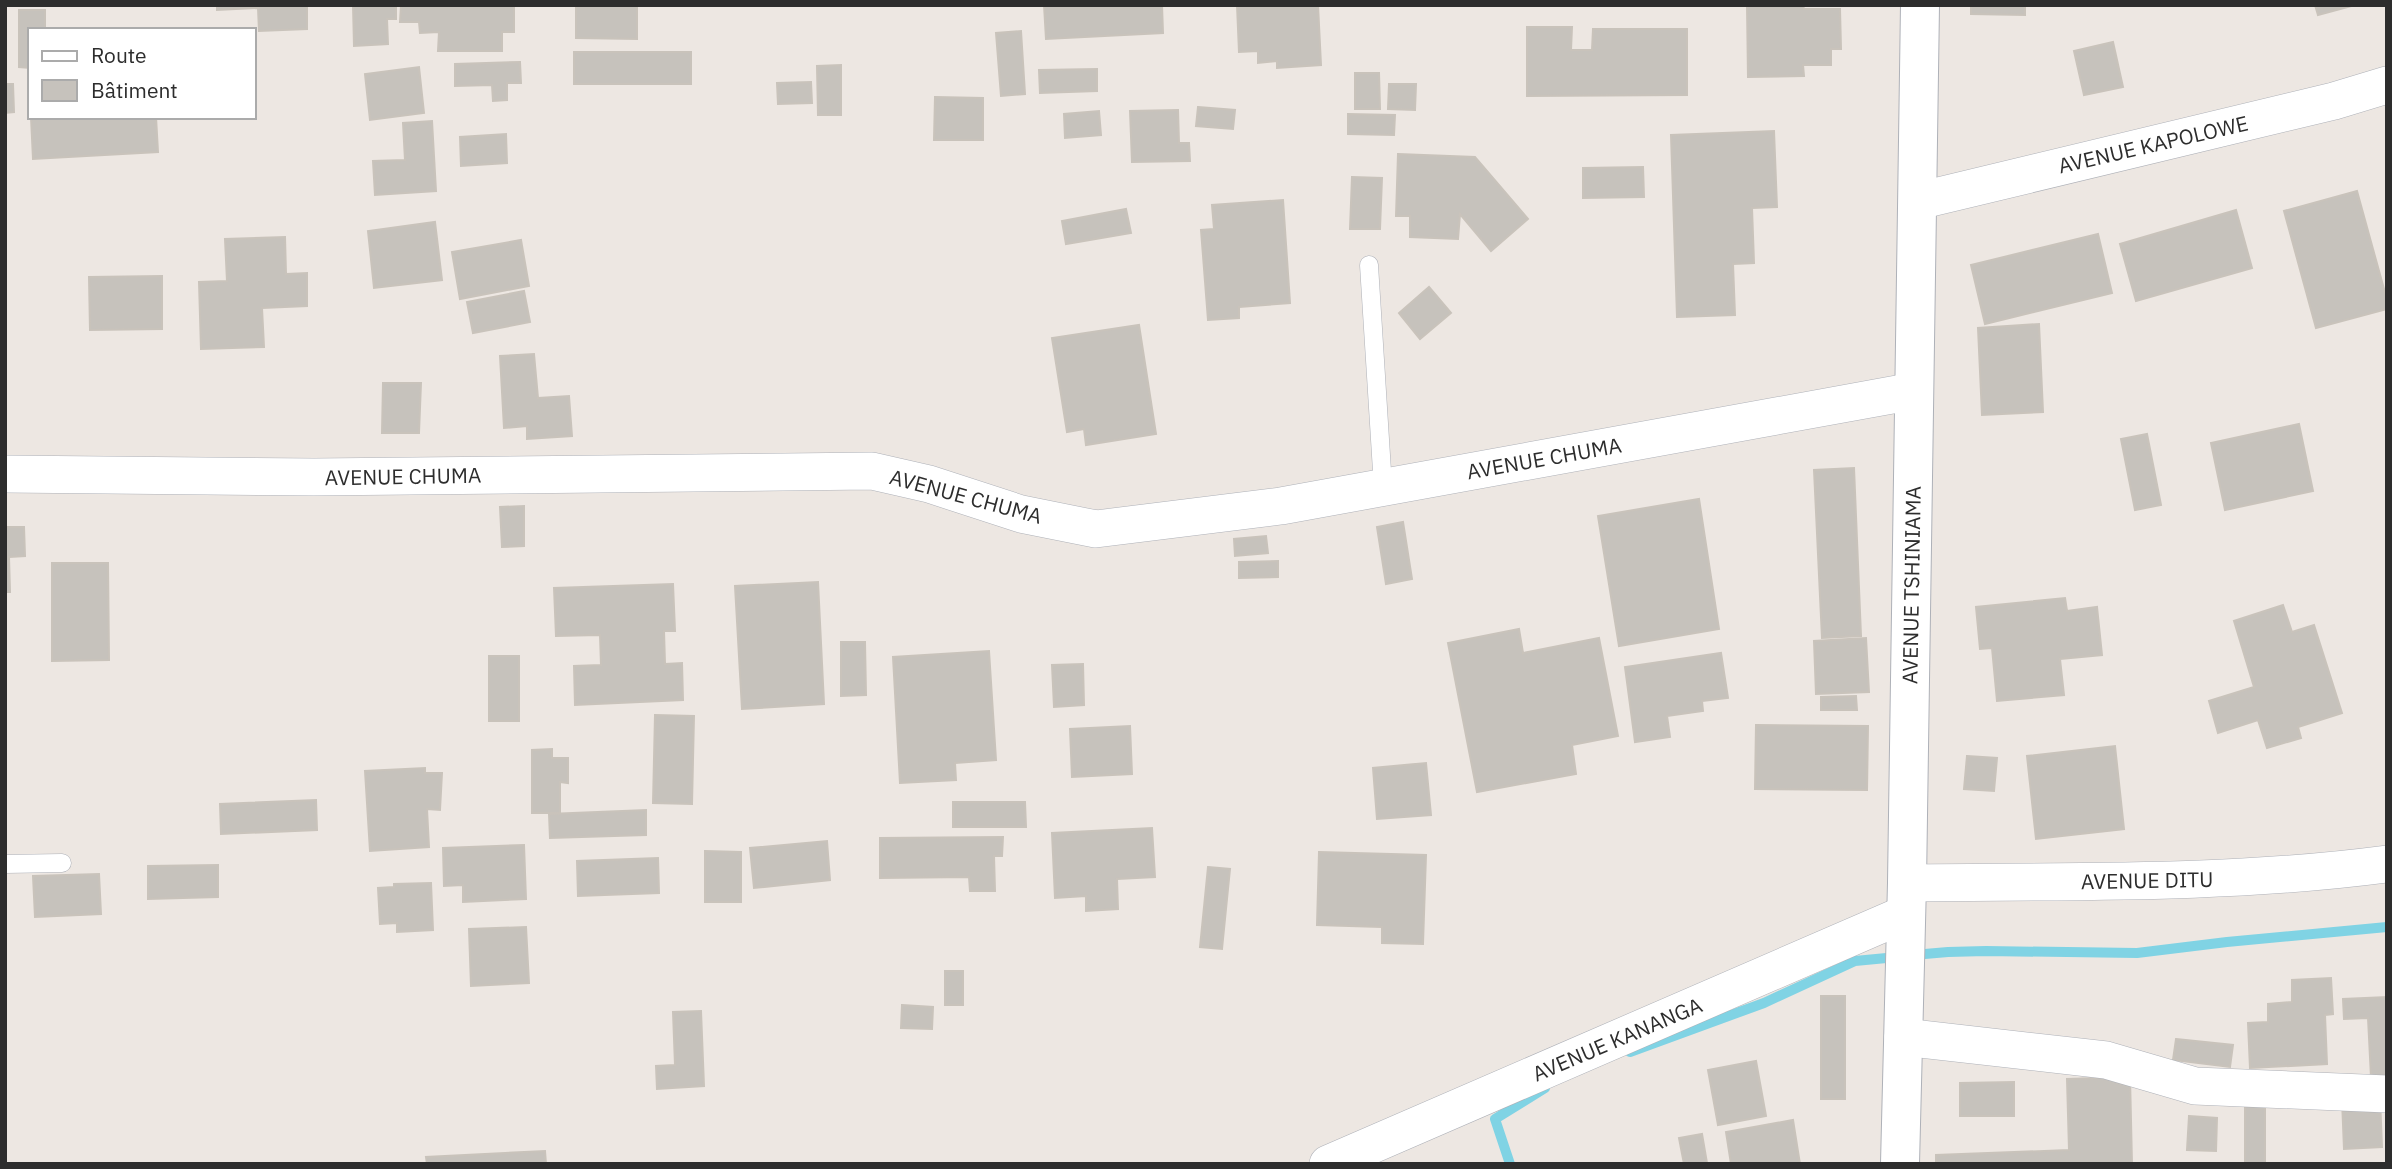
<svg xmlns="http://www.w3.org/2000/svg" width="2392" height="1169" viewBox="0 0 2392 1169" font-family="'IBM Plex Sans',sans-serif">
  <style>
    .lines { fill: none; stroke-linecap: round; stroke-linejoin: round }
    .stream { stroke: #80d3e4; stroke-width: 10 }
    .building { fill: #c6c2bc; stroke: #c9c3bb; stroke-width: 2 }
    .lane-casing { stroke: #aeb1b8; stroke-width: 19 }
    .street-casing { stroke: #aeb1b8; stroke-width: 38 }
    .secondary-casing { stroke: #aeb1b8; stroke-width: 40 }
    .lane { stroke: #fff; stroke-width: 18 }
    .street { stroke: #fff; stroke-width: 37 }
    .secondary { stroke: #fff; stroke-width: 38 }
    .labels { text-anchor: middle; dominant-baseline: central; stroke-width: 5; stroke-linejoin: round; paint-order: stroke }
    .street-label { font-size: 21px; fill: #2d2d2d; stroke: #fff }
  </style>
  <rect width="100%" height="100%" fill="#ede7e2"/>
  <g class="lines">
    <g class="stream">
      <path d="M1913,955L1948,952L1986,951L2137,953L2227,942L2387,927"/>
      <path d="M1630,1052L1764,1003L1855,961L1897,957"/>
      <path d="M1510,1164L1495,1119L1545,1088"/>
    </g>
  </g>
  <g class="building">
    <path d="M217,5H307V29L259,31L258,8L217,10Z"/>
    <path d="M353,5H396V19H387L388,44L354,46Z"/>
    <path d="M401,5H514V32H502V51H438L439,32L420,33L419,22H400Z"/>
    <path d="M576,5H637V39L576,38Z"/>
    <path d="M1044,5H1162L1163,33L1046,39Z"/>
    <path d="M1237,5H1318L1321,65L1277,68V61L1258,63V51L1239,52Z"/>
    <path d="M1747,5H1803L1804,9H1840L1841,49H1831V65H1803L1804,76L1748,77Z"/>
    <path d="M1971,5H2025V15L1971,14Z"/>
    <path d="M2315,5H2355L2318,15Z"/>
    <path d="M19,10H45V30H30V68L19,67Z"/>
    <path d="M1527,27H1572L1571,50H1592L1593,29H1687V95L1527,96Z"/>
    <path d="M1021,31L1025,94L1001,96L996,33Z"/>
    <path d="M2113,42L2123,87L2084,95L2074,51Z"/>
    <rect x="574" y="52" width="117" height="32"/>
    <path d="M520,62L521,83H507V100L493,101L492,85L455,86V64Z"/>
    <path d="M841,65V115H818L817,66Z"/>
    <path d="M419,67L424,113L370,120L365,74Z"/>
    <path d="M1097,69V91L1040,93L1039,70Z"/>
    <path d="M1355,73H1379L1380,109H1355Z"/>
    <path d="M811,82L812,103L778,104L777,83Z"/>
    <path d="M5,84H13L14,112L5,113Z"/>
    <path d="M1389,84H1416L1415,110L1388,109Z"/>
    <path d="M935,97L983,98V140H934Z"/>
    <path d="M1198,107L1235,110L1233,129L1196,126Z"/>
    <path d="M1178,110L1179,143H1189L1190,161L1132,162L1130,111Z"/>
    <path d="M1099,111L1101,135L1065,138L1064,114Z"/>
    <path d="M1348,114L1395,115L1394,135L1348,134Z"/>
    <path d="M31,117H156L158,152L33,159Z"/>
    <path d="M432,121L436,191L375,195L373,161L405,160L403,123Z"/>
    <path d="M1774,131L1777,207L1752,208L1754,263L1733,264L1735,315L1677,317L1671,135Z"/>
    <path d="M506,134L507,163L461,166L460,137Z"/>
    <path d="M1398,154L1475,157L1528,219L1491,251L1460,214L1458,239L1410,237V216H1396Z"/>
    <path d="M1643,167L1644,197L1583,198V168Z"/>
    <path d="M1352,177L1382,178L1380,229H1350Z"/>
    <path d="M2357,191L2387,300V309L2316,328L2284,211Z"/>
    <path d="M1283,200L1290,303L1239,307V318L1208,320L1201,230L1214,229L1212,205Z"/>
    <path d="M1126,209L1131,233L1066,244L1062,221Z"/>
    <path d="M2236,210L2252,268L2136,301L2120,244Z"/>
    <path d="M435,222L442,280L374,288L368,231Z"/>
    <path d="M2098,234L2112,293L1985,324L1971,265Z"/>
    <path d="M285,237L286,274L307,273V306L262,308L264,347L201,349L199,282L227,281L225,239Z"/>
    <path d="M521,240L529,286L460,299L452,252Z"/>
    <path d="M162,276V329L90,330L89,277Z"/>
    <path d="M1429,287L1451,313L1420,339L1399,313Z"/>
    <path d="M524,291L530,322L473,333L467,302Z"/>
    <path d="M2039,324L2043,412L1982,415L1978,328Z"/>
    <path d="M1139,325L1156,434L1086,445L1084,429L1067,432L1052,338Z"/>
    <path d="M534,354L538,398L569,396L572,436L527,439V426L504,428L500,356Z"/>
    <path d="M383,383H421L419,433H382Z"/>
    <path d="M2299,424L2313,491L2225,510L2211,443Z"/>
    <path d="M2147,434L2161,505L2135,510L2121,439Z"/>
    <path d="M1854,468L1861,636L1822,638L1814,470Z"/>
    <path d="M1699,499L1719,629L1619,646L1598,516Z"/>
    <path d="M524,506V546L502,547L500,507Z"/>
    <path d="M1403,522L1412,579L1386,584L1377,527Z"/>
    <path d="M5,527H24L25,556L9,557L10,592H5Z"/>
    <path d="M1266,536L1268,553L1235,556L1234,539Z"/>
    <path d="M1278,561V577L1239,578V562Z"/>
    <path d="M52,563H108L109,660L52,661Z"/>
    <path d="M818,582L824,704L742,709L735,586Z"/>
    <path d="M673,584L675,631H664L665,664L682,663L683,700L575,705L574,666L601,665L600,635L556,636L554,588Z"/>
    <path d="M2065,598L2067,611L2097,607L2102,655L2060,659L2064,695L1997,701L1992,648L1980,649L1976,607Z"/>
    <path d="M2283,605L2292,632L2314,625L2342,713L2298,727L2301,738L2267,748L2258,720L2218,733L2209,701L2254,687L2234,621Z"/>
    <path d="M1519,629L1523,653L1599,638L1618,736L1572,745L1576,774L1477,792L1448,643Z"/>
    <path d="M1866,638L1869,692L1816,694L1814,641Z"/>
    <path d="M841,642H865L866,695L841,696Z"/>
    <path d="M989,651L996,760L955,763L956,780L900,783L893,657Z"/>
    <path d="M1721,653L1728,698L1702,701L1703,711L1667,716L1670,737L1635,742L1625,667Z"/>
    <rect x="489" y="656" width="30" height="65"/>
    <path d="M1083,664L1084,705L1054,707L1052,665Z"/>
    <path d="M1856,696L1857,710H1821V697Z"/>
    <path d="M655,715L694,716L692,804L653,803Z"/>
    <path d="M1756,725L1868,726L1867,790L1755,789Z"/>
    <path d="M1130,726L1132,774L1072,777L1070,729Z"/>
    <path d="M2115,746L2124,829L2036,839L2027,756Z"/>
    <path d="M552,749V758H568V783L560,782V813H532V750Z"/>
    <path d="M1967,756L1997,758L1994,791L1964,789Z"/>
    <path d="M1426,763L1431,815L1377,819L1373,768Z"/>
    <path d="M425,768V773H442L440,810L427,809L429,847L370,851L365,771Z"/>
    <path d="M316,800L317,830L221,834L220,804Z"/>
    <path d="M953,802H1025L1026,827H953Z"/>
    <path d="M646,810V835L550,838L549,814Z"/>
    <path d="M1152,828L1155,877L1117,879L1118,909L1086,911V896L1055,898L1052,833Z"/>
    <path d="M1003,837L1002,856H994L995,891H970L969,877L880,878V838Z"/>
    <path d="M827,841L830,880L754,888L750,848Z"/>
    <path d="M524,845L526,899L463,902V885L444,886L443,848Z"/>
    <path d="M705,851L741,852V902H705Z"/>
    <path d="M1319,852L1426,855L1423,944L1382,943V927L1317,925Z"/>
    <path d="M658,858L659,893L578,896L577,861Z"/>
    <path d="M218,865V897L148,899V866Z"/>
    <path d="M1208,867L1230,869L1222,949L1200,947Z"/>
    <path d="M99,874L101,914L35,917L33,876Z"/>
    <path d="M431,883L433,930L397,932V923L380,924L378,888L394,887V884Z"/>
    <path d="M526,927L529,983L471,986L469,929Z"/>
    <rect x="945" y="971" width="18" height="34"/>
    <path d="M2331,978L2333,1014L2325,1015L2327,1064L2250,1068L2248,1023L2268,1022V1004L2292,1002V980Z"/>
    <rect x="1821" y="996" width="24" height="103"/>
    <path d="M2387,997V1077H2371L2368,1018L2344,1019L2343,999Z"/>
    <path d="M902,1005L933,1007L932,1029L901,1028Z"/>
    <path d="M701,1011L704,1086L657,1089L656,1066L675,1065L673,1012Z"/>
    <path d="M2176,1039L2233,1045L2230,1067L2173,1060Z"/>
    <path d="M1756,1061L1766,1116L1718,1125L1708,1070Z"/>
    <path d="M2130,1077L2132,1164H1936V1155L2069,1150L2067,1079Z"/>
    <path d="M2014,1082V1116H1960V1083Z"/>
    <path d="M2380,1098L2382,1147L2344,1149L2342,1100Z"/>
    <rect x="2245" y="1105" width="20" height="59"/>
    <path d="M2189,1116L2217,1118L2216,1151L2187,1150Z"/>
    <path d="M1793,1120L1800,1164H1731L1726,1132Z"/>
    <path d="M1702,1134L1707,1163L1684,1164L1679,1138Z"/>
    <path d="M545,1151L546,1164H427L426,1157Z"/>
  </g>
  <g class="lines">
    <defs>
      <g id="lane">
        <path d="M1369,265L1383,487"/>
        <path d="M5,864L62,863"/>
      </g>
      <g id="street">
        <path d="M1918,201L2334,101L2387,85"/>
        <path d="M5,474L314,477L872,471L929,484L1021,514L1096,529L1281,506L1914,391"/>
        <path d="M1907,883C2067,881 2228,885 2387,864"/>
        <path d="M1903,1037L2106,1060L2195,1086L2387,1094"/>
        <path d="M1328,1164L1905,914"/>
      </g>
      <path id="secondary" d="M1900,1164L1907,883L1920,5"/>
    </defs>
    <use href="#lane" class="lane-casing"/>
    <use href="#street" class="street-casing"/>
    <use href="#secondary" class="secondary-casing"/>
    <use href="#lane" class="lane"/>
    <use href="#street" class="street"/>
    <use href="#secondary" class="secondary"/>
  </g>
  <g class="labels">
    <g class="street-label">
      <text transform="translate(2153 144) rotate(-13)">AVENUE KAPOLOWE</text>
      <text transform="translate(1544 458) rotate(-10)">AVENUE CHUMA</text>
      <text transform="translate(403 476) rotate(-1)">AVENUE CHUMA</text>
      <text transform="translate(966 496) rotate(15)">AVENUE CHUMA</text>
      <text transform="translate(1911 585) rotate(-89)">AVENUE TSHINIAMA</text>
      <text transform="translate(2147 880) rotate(-1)">AVENUE DITU</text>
      <text transform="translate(1617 1039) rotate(-23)">AVENUE KANANGA</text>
    </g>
  </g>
  <rect width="2392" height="1169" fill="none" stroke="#2d2d2d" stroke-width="14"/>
  <rect x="28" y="28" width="228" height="91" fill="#ffffff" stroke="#ababab" stroke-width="2"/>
  <rect x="42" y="51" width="35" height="10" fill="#ffffff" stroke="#ababab" stroke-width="2"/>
  <text x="91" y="63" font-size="21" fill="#2d2d2d">Route</text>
  <rect x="42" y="80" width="35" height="21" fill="#c6c2bc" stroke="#ababab" stroke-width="2"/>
  <text x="91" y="98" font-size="21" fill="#2d2d2d">Bâtiment</text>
</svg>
